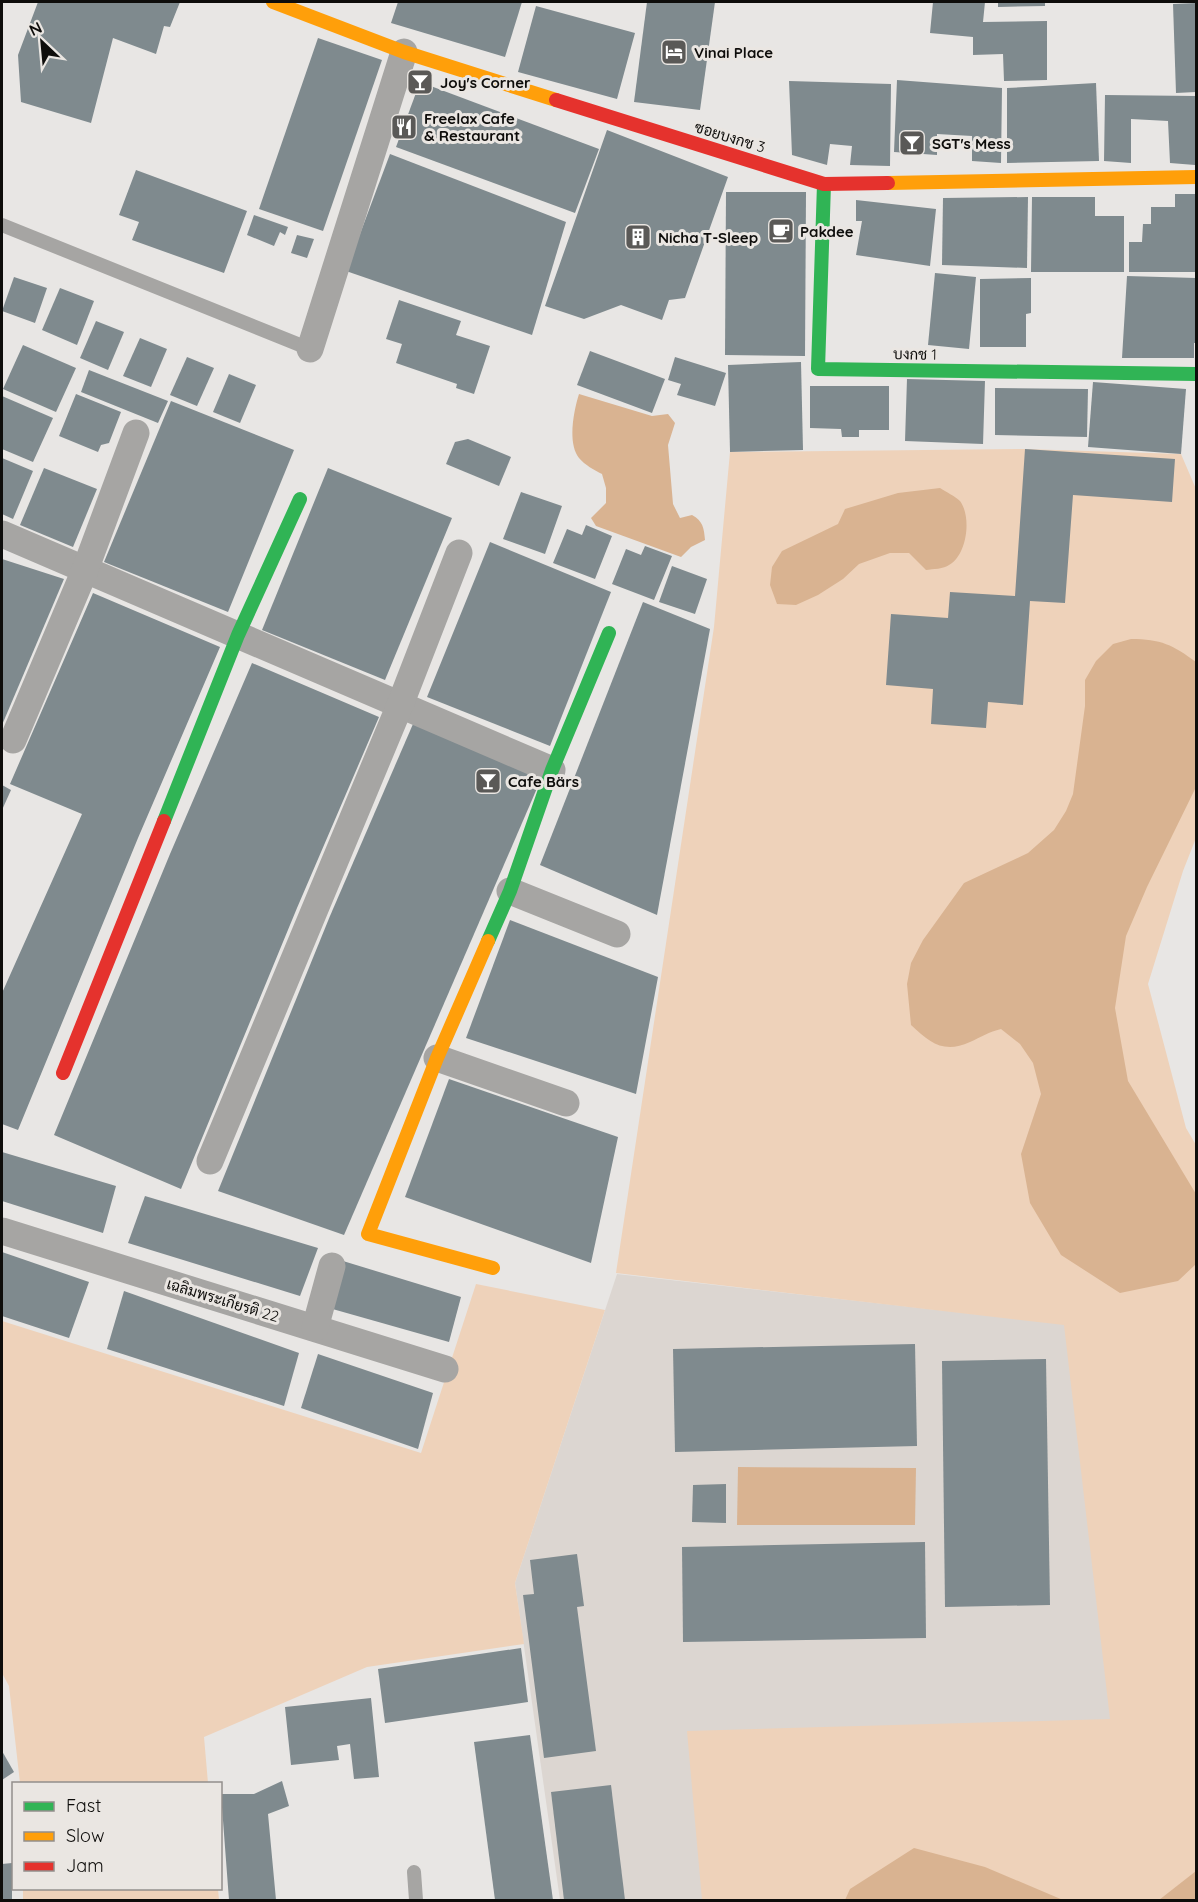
<svg xmlns="http://www.w3.org/2000/svg" width="1198" height="1902" viewBox="0 0 1198 1902" font-family="Quicksand,Sarabun,sans-serif">
  <style>
    .built { fill: #dcd6d1 }
    .green { fill: #eed2ba }
    .water { fill: #d9b391 }
    .building { fill: #7f8a8e }
    .lines { fill: none; stroke-linecap: round; stroke-linejoin: round }
    .lane { stroke: #a6a5a3; stroke-width: 14 }
    .street { stroke: #a6a5a3; stroke-width: 27 }
    .fast { stroke: #30b455; stroke-width: 14 }
    .slow { stroke: #ff9f0a; stroke-width: 14 }
    .jam { stroke: #e5322d; stroke-width: 14 }
    .labels { text-anchor: middle; dominant-baseline: central; stroke-width: 6; stroke-linejoin: round; paint-order: stroke }
    .poi-label { font-size: 15px; font-weight: bold; fill: #0e0d0b; stroke: #eae6e2; text-anchor: start }
    .street-label { font-size: 15px; fill: #0e0d0b; stroke: #eae6e2 }
  </style>
  <rect width="100%" height="100%" fill="#e8e6e4"/>
  <path class="built" d="M617,1274L1071,1325L1196,1900H560L515,1583Z"/>
  <g class="green">
    <path d="M1025,449L1181,454L1196,489V838L1183,871L1148,984L1186,1128L1196,1145V1900H702L687,1731L1110,1719L1064,1325L616,1273L714,627L730,452Z"/>
    <path d="M476,1284L605,1310L515,1583L524,1644L367,1667L204,1737L208,1783H20L9,1686L2,1673V1321L421,1453Z"/>
    <path d="M23,1889H218L219,1900H23Z"/>
  </g>
  <g class="water">
    <path d="M579,394L652,416L668,414L675,423L668,445L673,504L680,518L692,515C703,521 704,528 705,540L691,547L681,557L596,526L591,518L606,503V488L602,474C594,470 585,465 579,458C567,443 574,410 579,394Z"/>
    <path d="M940,488C946,492 955,496 960,501C972,517 967,555 949,565C944,569 933,569 926,570L909,553H890L859,564L843,579L818,595L796,605L777,604L770,585L772,567L782,551L838,524L845,509L898,493Z"/>
    <path d="M1131,639C1161,639 1173,645 1196,662V787L1147,887L1126,936L1115,1008L1128,1081L1196,1194V1264L1178,1281L1120,1293L1061,1255L1030,1203L1021,1154L1041,1094L1033,1063L1020,1044L1001,1029C989,1032 981,1037 970,1042C944,1054 930,1043 911,1025L907,984L911,963L923,940L964,883L1028,853L1054,830L1066,811L1073,794L1085,706V680L1096,661L1113,644Z"/>
    <path d="M738,1467L916,1468L915,1525H737Z"/>
    <path d="M914,1848L985,1867L1063,1900H845L850,1889Z"/>
    <path d="M1196,1871V1900H1159Z"/>
  </g>
  <g class="building">
    <path d="M38,2H180L170,27L164,26L156,54L113,38L91,123L21,102L18,55Z"/>
    <path d="M398,2H522L505,57L391,23Z"/>
    <path d="M647,2H715L700,110L634,102Z"/>
    <path d="M933,2H985L983,22L1047,21V80L1004,81L1003,54L973,55V37L930,33Z"/>
    <path d="M998,2H1045V6L998,7Z"/>
    <path d="M1196,3V92L1176,93L1173,4Z"/>
    <path d="M536,6L635,33L617,99L518,72Z"/>
    <path d="M318,38L382,60L323,231L259,209Z"/>
    <path d="M897,80L1002,88L1001,163L972,161V136L937,134V155L894,152Z"/>
    <path d="M789,81L891,84L890,166L850,165L852,146L830,144L827,165L792,155Z"/>
    <path d="M420,82L599,149L575,213L396,147Z"/>
    <path d="M1096,83L1099,161L1007,163V88Z"/>
    <path d="M1105,95L1196,96L1195,165L1170,163L1168,121L1131,119V163L1104,161Z"/>
    <path d="M607,130L728,177L685,298L669,300L662,320L621,305L584,319L545,306Z"/>
    <path d="M390,154L566,222L532,335L346,271Z"/>
    <path d="M136,170L247,211L224,273L132,240L139,222L119,215Z"/>
    <path d="M726,192H806L805,356L725,355Z"/>
    <path d="M1175,194H1196V272H1129V242H1142L1143,224H1151V207H1175Z"/>
    <path d="M1028,197L1027,268L942,265L943,198Z"/>
    <path d="M1032,197H1095V216H1124V272H1031Z"/>
    <path d="M856,200L936,209L930,266L856,255L862,221H856Z"/>
    <path d="M254,215L288,227L285,235L280,232L274,246L247,235Z"/>
    <path d="M297,235L314,239L307,258L291,253Z"/>
    <path d="M935,273L976,277L969,349L928,345Z"/>
    <path d="M1127,276L1196,278V343H1194V358H1122Z"/>
    <path d="M14,277L47,288L35,323L2,311Z"/>
    <path d="M1031,278V313L1026,314V347H980V279Z"/>
    <path d="M60,288L94,301L77,345L42,330Z"/>
    <path d="M399,300L461,321L456,335L490,346L474,394L456,388L457,384L396,363L402,344L386,339Z"/>
    <path d="M96,321L124,332L108,370L80,358Z"/>
    <path d="M140,338L167,349L151,387L123,376Z"/>
    <path d="M23,345L76,368L56,412L3,389Z"/>
    <path d="M590,351L665,379L652,413L577,385Z"/>
    <path d="M187,357L214,368L197,406L170,395Z"/>
    <path d="M675,357L726,373L715,406L677,395L681,384L668,380Z"/>
    <path d="M801,362L803,450L730,452L728,365Z"/>
    <path d="M89,370L168,401L158,423L81,392Z"/>
    <path d="M229,374L256,385L240,423L213,412Z"/>
    <path d="M907,379L985,381L983,444L905,441Z"/>
    <path d="M1093,382L1186,389L1181,454L1088,447Z"/>
    <path d="M810,386H889V430H859V437H842L841,429L810,428Z"/>
    <path d="M995,388L1088,389L1087,437L995,435Z"/>
    <path d="M76,394L121,412L109,443L101,445L98,452L59,436Z"/>
    <path d="M2,396L53,418L33,462L2,449Z"/>
    <path d="M171,401L294,450L228,612L104,562Z"/>
    <path d="M468,439L511,457L499,486L446,464L455,442Z"/>
    <path d="M1025,449L1175,459L1172,502L1073,495L1065,603L1030,601L1023,705L988,702L986,728L931,724L933,689L886,685L891,614L948,618L950,592L1015,596Z"/>
    <path d="M2,458L33,471L13,519L2,514Z"/>
    <path d="M44,468L97,489L73,547L20,525Z"/>
    <path d="M328,468L452,518L385,680L262,630Z"/>
    <path d="M521,492L562,506L545,554L503,539Z"/>
    <path d="M586,525L612,536L595,579L553,563L567,529L582,535Z"/>
    <path d="M490,542L611,592L550,746L427,697Z"/>
    <path d="M645,546L672,556L654,600L612,584L626,549L641,555Z"/>
    <path d="M2,559L64,579L2,725Z"/>
    <path d="M672,566L707,579L695,614L659,602Z"/>
    <path d="M93,593L220,647L138,838L18,1130L2,1124V993L82,814L10,784Z"/>
    <path d="M643,602L710,629L657,915L540,865Z"/>
    <path d="M252,663L379,717L297,908L181,1189L54,1135L170,854Z"/>
    <path d="M413,724L541,779L344,1235L218,1191L330,916Z"/>
    <path d="M2,785L11,790L2,810Z"/>
    <path d="M510,920L658,977L636,1094L466,1038Z"/>
    <path d="M449,1079L618,1137L591,1263L405,1197Z"/>
    <path d="M2,1152L116,1186L103,1233L2,1201Z"/>
    <path d="M145,1196L318,1248L300,1296L128,1243Z"/>
    <path d="M2,1252L89,1282L69,1338L2,1316Z"/>
    <path d="M343,1261L461,1297L449,1342L329,1308Z"/>
    <path d="M124,1291L299,1353L284,1406L107,1349Z"/>
    <path d="M915,1344L917,1446L675,1452L673,1349Z"/>
    <path d="M318,1354L433,1393L418,1449L301,1408Z"/>
    <path d="M1046,1359L1050,1605L945,1607L942,1361Z"/>
    <path d="M726,1484V1523L692,1522L693,1485Z"/>
    <path d="M925,1542L926,1638L683,1642L682,1547Z"/>
    <path d="M577,1554L584,1606L577,1607L596,1751L544,1758L523,1595L534,1594L530,1560Z"/>
    <path d="M521,1648L528,1702L385,1723L378,1669Z"/>
    <path d="M371,1698L379,1777L354,1779L350,1744L337,1746L339,1760L291,1765L285,1707Z"/>
    <path d="M530,1735L553,1900H495L474,1742Z"/>
    <path d="M2,1751L14,1772L2,1780Z"/>
    <path d="M282,1781L289,1806L268,1814L276,1900H229L221,1794H254Z"/>
    <path d="M611,1785L625,1900H564L551,1792Z"/>
    <path d="M12,1863V1900H2V1864Z"/>
  </g>
  <g class="lines">
    <g class="lane">
      <path d="M2,225L310,349"/>
      <path d="M414,1872L416,1900"/>
    </g>
    <g class="street">
      <path d="M310,349L404,52"/>
      <path d="M2,534L552,770"/>
      <path d="M13,740L85,570L136,433"/>
      <path d="M510,891L617,934"/>
      <path d="M437,1058L566,1103"/>
      <path d="M210,1161L400,705L459,553"/>
      <path d="M2,1231L445,1369"/>
      <path d="M315,1328L332,1266"/>
    </g>
    <g class="fast">
      <path d="M824,184L818,369L1196,374"/>
      <path d="M164,821L238,635L300,499"/>
      <path d="M488,941L510,891L552,770L609,633"/>
    </g>
    <g class="slow">
      <path d="M273,2L404,52L556,100"/>
      <path d="M888,183L1196,177"/>
      <path d="M488,941L437,1058L368,1234L493,1268"/>
    </g>
    <g class="jam">
      <path d="M556,100L824,184L888,183"/>
      <path d="M63,1073L164,821"/>
    </g>
  </g>
  <defs>
    <symbol id="hotel-square" viewBox="-11 -11 22 22"><rect x="-9" y="-9" width="18" height="18" rx="4" fill="#5a5957" stroke="#eae6e2"/><path d="M-6-4.5h1.5V1H6V5H4.5V3h-9V5H-6ZM-4 0a1.8 1.8 0 1 1 3.6 0ZM.5 0V-2.5h3Q6-2.5 6 0Z" fill="#fff"/></symbol>
    <symbol id="bar-square" viewBox="-11 -11 22 22"><rect x="-9" y="-9" width="18" height="18" rx="4" fill="#5a5957" stroke="#eae6e2"/><path d="M-6-5H6L.8 .8V4.5H3.5V6h-7V4.5H-.8V.8Z" fill="#fff"/></symbol>
    <symbol id="restaurant-square" viewBox="-11 -11 22 22"><rect x="-9" y="-9" width="18" height="18" rx="4" fill="#5a5957" stroke="#eae6e2"/><path d="M-5-6h1v4h1v-4h1v4h1v-4h1v5L-1.5 .5V6h-2V.5L-5-1ZM5-6V6H3V1.5H1.5Q1.5-4 5-6Z" fill="#fff"/></symbol>
    <symbol id="cafe-square" viewBox="-11 -11 22 22"><rect x="-9" y="-9" width="18" height="18" rx="4" fill="#5a5957" stroke="#eae6e2"/><path d="M-5.5-4.5H6V0H3Q3 3.5 0 3.5H-2.5Q-5.5 3.5-5.5 0ZM3-3.2v2h1.7v-2ZM-6 4.5H4V6H-6Z" fill="#fff"/></symbol>
    <symbol id="building-square" viewBox="-11 -11 22 22"><rect x="-9" y="-9" width="18" height="18" rx="4" fill="#5a5957" stroke="#eae6e2"/><path d="M-4-6H4V6H1V3H-1V6H-4ZM-2.5-4.3h1.7v1.8h-1.7ZM.8-4.3h1.7v1.8H.8ZM-2.5-1h1.7V.8h-1.7ZM.8-1h1.7V.8H.8Z" fill="#fff"/></symbol>
  </defs>
  <g fill-rule="evenodd">
    <use href="#hotel-square" x="659" y="37" width="30" height="30"/>
    <use href="#bar-square" x="405" y="67" width="30" height="30"/>
    <use href="#restaurant-square" x="389" y="112" width="30" height="30"/>
    <use href="#bar-square" x="897" y="128" width="30" height="30"/>
    <use href="#cafe-square" x="766" y="216" width="30" height="30"/>
    <use href="#building-square" x="623" y="222" width="30" height="30"/>
    <use href="#bar-square" x="473" y="766" width="30" height="30"/>
  </g>
  <g class="labels">
    <g class="poi-label">
      <text x="694" y="52">Vinai Place</text>
      <text x="440" y="82">Joy's Corner</text>
      <text x="424" y="118">Freelax Cafe<tspan x="424" dy="17">&amp; Restaurant</tspan></text>
      <text x="932" y="143">SGT's Mess</text>
      <text x="800" y="231">Pakdee</text>
      <text x="658" y="237">Nicha T-Sleep</text>
      <text x="508" y="781">Cafe Bärs</text>
    </g>
    <g class="street-label">
      <text transform="translate(730 137) rotate(17)">ซอยบงกช 3</text>
      <text transform="translate(915 354) rotate(1)">บงกช 1</text>
      <text transform="translate(223 1300) rotate(17)">เฉลิมพระเกียรติ 22</text>
    </g>
  </g>
  <rect width="1198" height="1902" fill="none" stroke="#0e0d0b" stroke-width="6"/>
  <rect x="12" y="1782" width="210" height="108" fill="#eae6e2" stroke="#928f8c" stroke-width="1.5"/>
  <rect x="24" y="1802" width="30" height="9" fill="#30b455" stroke="#928f8c" stroke-width="1.5"/>
  <text x="66" y="1812" font-size="18" fill="#0e0d0b">Fast</text>
  <rect x="24" y="1832" width="30" height="9" fill="#ff9f0a" stroke="#928f8c" stroke-width="1.5"/>
  <text x="66" y="1842" font-size="18" fill="#0e0d0b">Slow</text>
  <rect x="24" y="1862" width="30" height="9" fill="#e5322d" stroke="#928f8c" stroke-width="1.5"/>
  <text x="66" y="1872" font-size="18" fill="#0e0d0b">Jam</text>
  <g transform="translate(42 42) rotate(334)" stroke="#eae6e2" stroke-width="4.5" paint-order="stroke">
  <path d="M0-4.5L10 22L0 15L-10 22Z" fill="#0e0d0b"/>
  <text y="-9" font-size="16" font-weight="bold" text-anchor="middle" fill="#0e0d0b">N</text>
  </g>
</svg>
